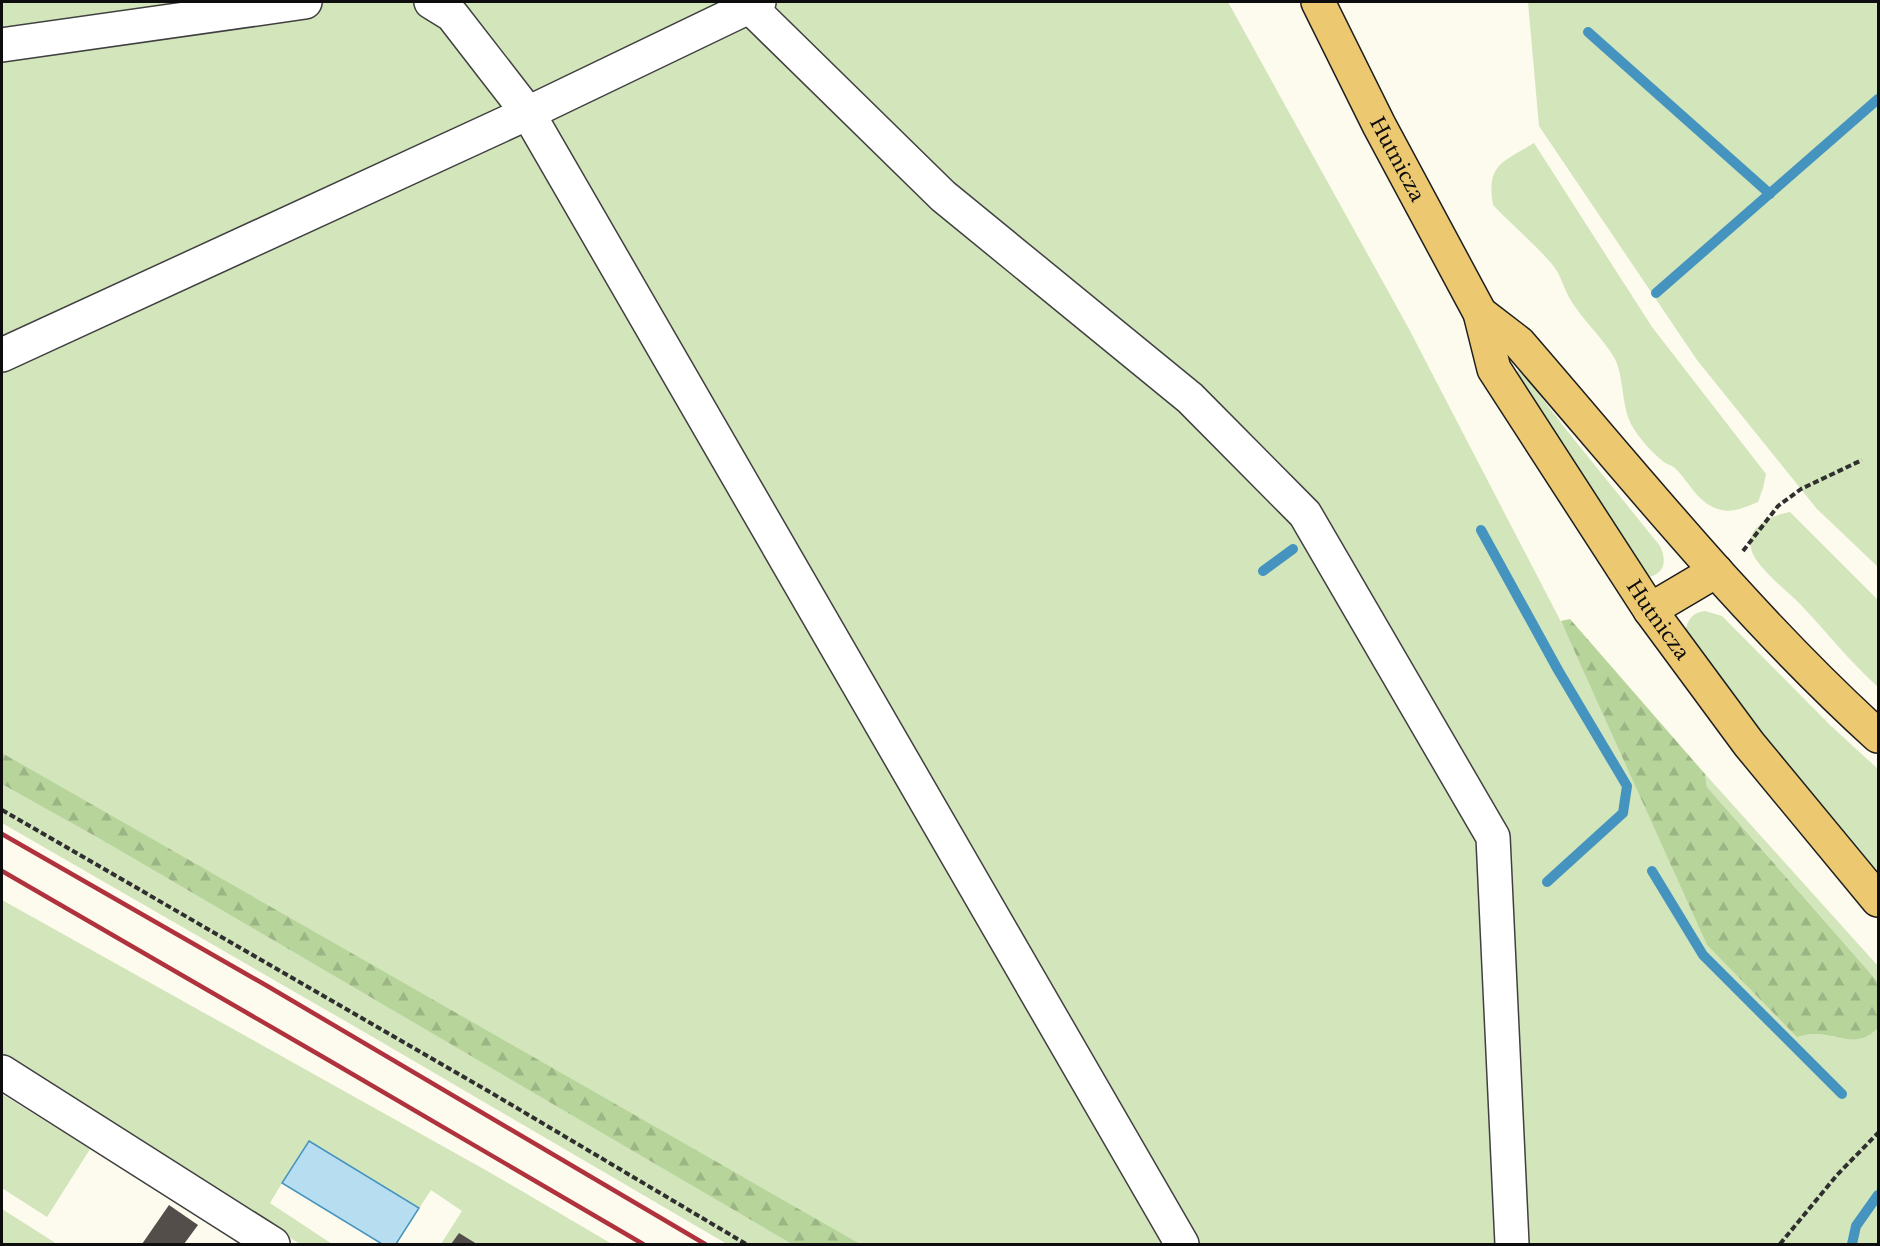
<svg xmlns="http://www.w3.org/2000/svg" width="1880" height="1246" viewBox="0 0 1880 1246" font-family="'Libre Baskerville',serif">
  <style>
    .grass { fill: #d2e5bb }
    .forest { fill: url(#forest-firs) }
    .water { fill: #b7ddf0; stroke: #4594c0; stroke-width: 1.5 }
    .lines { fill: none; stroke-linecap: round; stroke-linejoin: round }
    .stream { stroke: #4594c0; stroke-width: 10 }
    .building { fill: #544e4a }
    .minor-casing { stroke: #404040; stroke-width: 36 }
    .major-casing { stroke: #1e1e1e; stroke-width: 36 }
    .path { stroke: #2f2f2f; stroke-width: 4; stroke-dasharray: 6 3; stroke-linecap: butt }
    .minor { stroke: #fff; stroke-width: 33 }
    .major { stroke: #ecc870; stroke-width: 33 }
    .rail { stroke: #af323d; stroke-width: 4.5 }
    .labels { text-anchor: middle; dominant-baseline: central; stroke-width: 6; stroke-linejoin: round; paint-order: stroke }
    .street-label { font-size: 20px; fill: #0d0d0d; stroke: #fff }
  </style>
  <defs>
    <pattern id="forest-firs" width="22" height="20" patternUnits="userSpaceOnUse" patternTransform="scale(1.5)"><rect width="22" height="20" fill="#b7d49b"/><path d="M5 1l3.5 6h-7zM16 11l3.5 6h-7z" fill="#9cb584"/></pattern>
  </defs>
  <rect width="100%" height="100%" fill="#fdfaee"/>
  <g class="grass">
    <path d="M2,2H1228L1409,329L1587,672L1707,945L1797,1036C1807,1034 1815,1033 1825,1035C1846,1038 1860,1044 1878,1028V1244H727L366,1033L2,823Z"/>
    <path d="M1528,2H1878V567L1817,509L1697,360L1539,126Z"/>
    <path d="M1534,143L1652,327L1766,474L1763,488L1758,502C1746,507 1731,514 1718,509C1698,503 1689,482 1676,469C1672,465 1668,465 1664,462C1652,453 1638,437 1631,424C1620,401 1625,373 1612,354C1599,334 1582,319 1570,299C1563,287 1561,274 1551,263C1533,242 1512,225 1493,205C1486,164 1503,162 1534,143Z"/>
    <path d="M1518,370L1523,373L1564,427L1660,546C1667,560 1665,574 1648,577L1516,375Z"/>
    <path d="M1790,512L1878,600V687C1849,661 1826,631 1799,603C1787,591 1753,564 1751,548C1746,526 1773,515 1790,512Z"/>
    <path d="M1705,611L1722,616L1831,726L1878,769V873L1745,718L1685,634C1687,621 1691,613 1705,611Z"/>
    <path d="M1705,774L1878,966V982L1707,787Z"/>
    <path d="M2,900L489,1172L612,1244H477L459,1233L451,1244H441L462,1211L431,1190L396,1244H382L282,1183L270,1203L332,1244H300L2,1054Z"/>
    <path d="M2,1094L90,1149L47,1217L2,1188Z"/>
    <path d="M2,1209L57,1244H2Z"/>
  </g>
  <g class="forest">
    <path d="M1570,619L1705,774L1707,787L1878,982V1028C1859,1046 1848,1038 1825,1035C1815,1033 1807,1034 1797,1037L1707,945L1561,621Z"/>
    <path d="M2,753L860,1244H792L104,841L2,784Z"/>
  </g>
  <path class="water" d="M309,1141L419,1208L396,1244H382L282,1183Z"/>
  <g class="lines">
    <g class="stream">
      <path d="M1588,32L1770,194"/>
      <path d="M1656,293L1878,99"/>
      <path d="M1481,530L1558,670L1627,786L1623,813L1547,882"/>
      <path d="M1263,571L1293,549"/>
      <path d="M1652,871L1703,955L1842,1094"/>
      <path d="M1852,1244L1856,1226L1878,1195"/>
    </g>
  </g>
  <g class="building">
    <path d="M169,1205L198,1225L184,1244H142Z"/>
    <path d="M459,1233L477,1244H451Z"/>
  </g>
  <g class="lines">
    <defs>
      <g id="minor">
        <path d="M431,2L452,15L528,113L1182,1244"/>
        <path d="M749,6L943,196L1190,398L1305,514L1493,837L1512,1244"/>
        <path d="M2,45L305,2"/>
        <path d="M2,355L528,113L759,2"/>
        <path d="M2,1072L273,1244"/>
      </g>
      <g id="major">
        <path id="s1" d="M1318,2L1379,125L1480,313L1494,369L1650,610L1749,744L1878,900"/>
        <path d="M1480,313L1519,343C1635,477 1747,617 1878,736"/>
        <path d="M1650,610L1716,571"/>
      </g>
    </defs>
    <use href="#minor" class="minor-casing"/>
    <use href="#major" class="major-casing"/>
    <g class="path">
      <path d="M1743,551L1778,506L1801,489L1862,460"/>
      <path d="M2,810L500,1098L746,1244"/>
      <path d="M1780,1244L1837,1175L1878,1133"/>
    </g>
    <use href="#minor" class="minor"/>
    <use href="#major" class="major"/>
    <g class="rail">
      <path d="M2,834L269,987L705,1244"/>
      <path d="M2,871L330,1061L643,1244"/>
    </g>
  </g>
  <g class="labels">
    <g class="street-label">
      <text stroke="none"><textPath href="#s1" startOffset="176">Hutnicza</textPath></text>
      <text stroke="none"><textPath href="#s1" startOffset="708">Hutnicza</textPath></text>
    </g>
  </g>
  <rect width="1880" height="1246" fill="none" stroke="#0d0d0d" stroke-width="6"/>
</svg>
